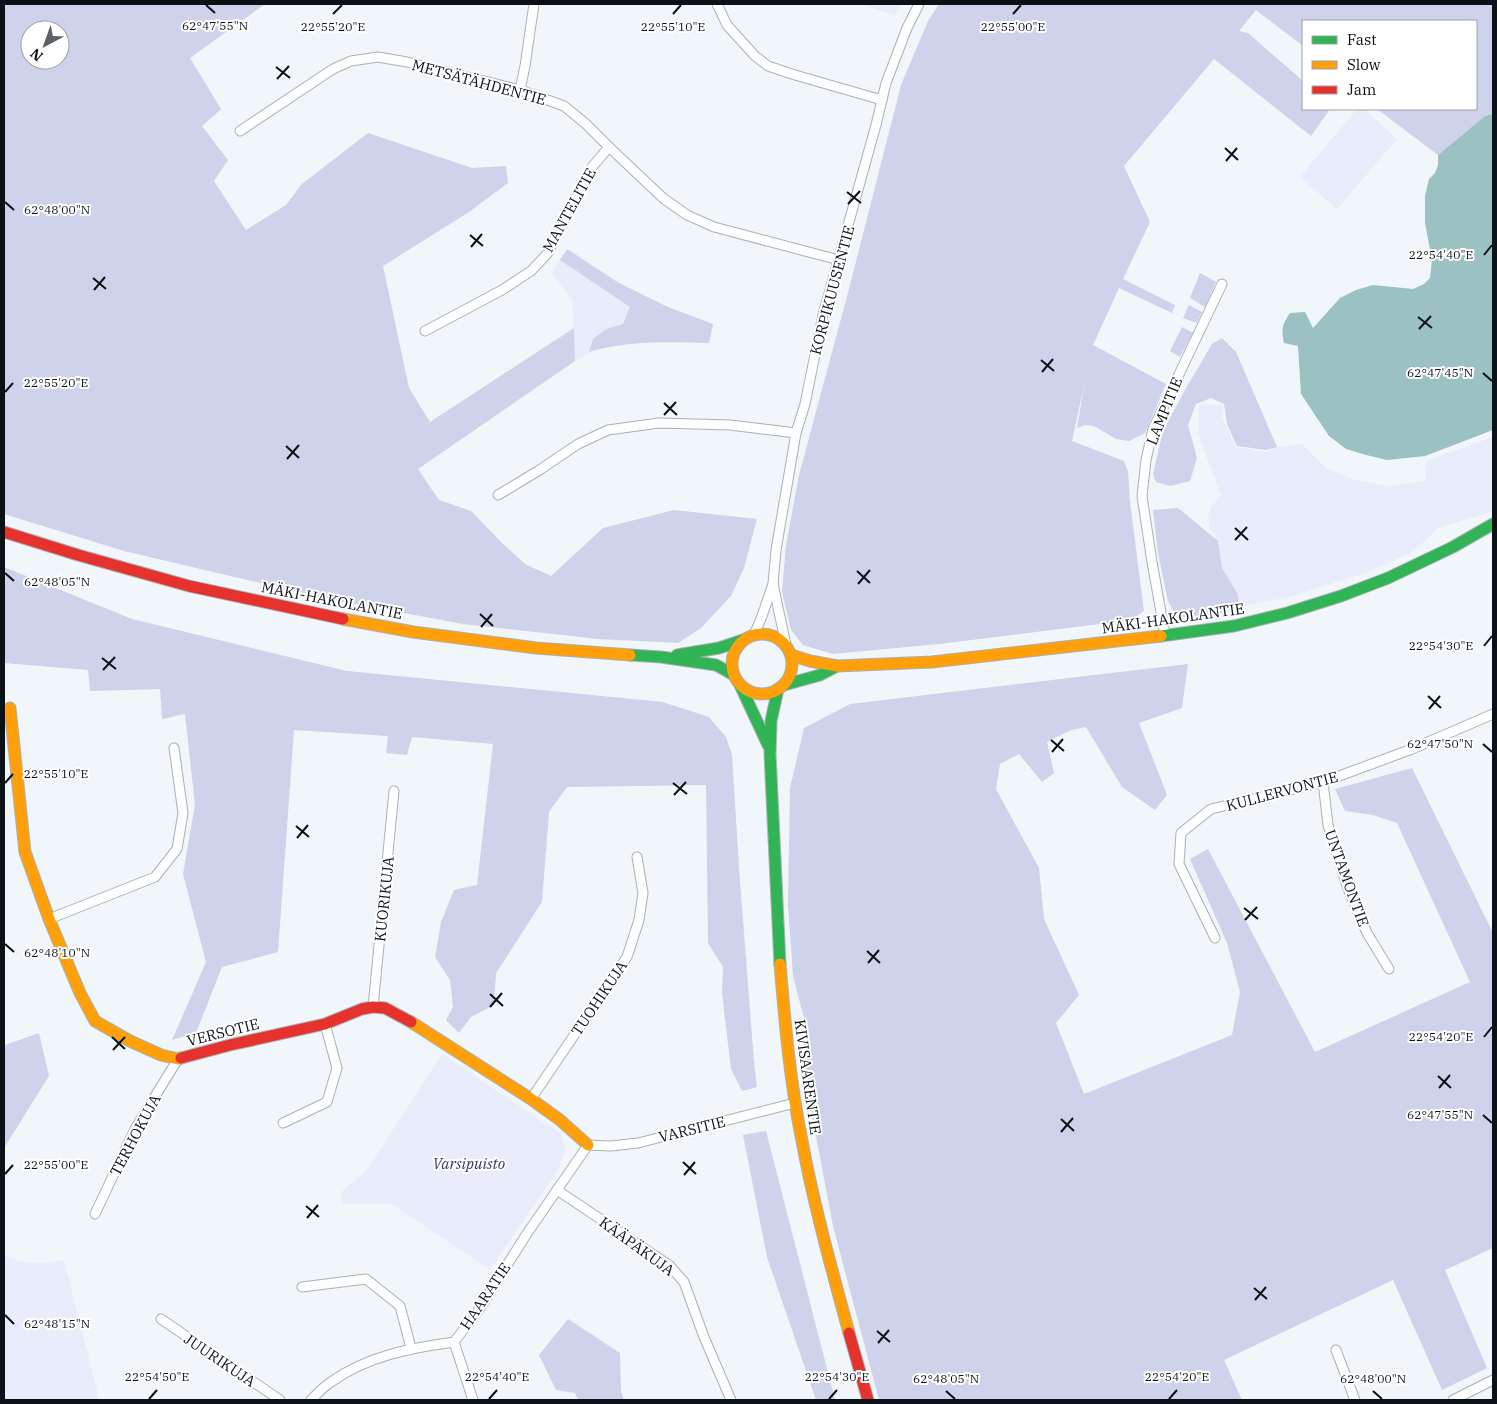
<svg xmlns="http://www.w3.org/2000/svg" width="1497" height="1404" viewBox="0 0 1497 1404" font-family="'IBM Plex Serif',serif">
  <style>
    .green { fill: #e8ecfb }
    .forest { fill: #ced2ea; fill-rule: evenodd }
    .water { fill: #9bc1c2 }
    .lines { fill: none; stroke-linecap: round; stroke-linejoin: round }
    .street-casing { stroke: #aab1b5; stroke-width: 11 }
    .fast-casing { stroke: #aab1b5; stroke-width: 13 }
    .slow-casing { stroke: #aab1b5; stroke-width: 13 }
    .jam-casing { stroke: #aab1b5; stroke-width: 13 }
    .street { stroke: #fdfefe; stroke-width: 9 }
    .fast { stroke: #30b455; stroke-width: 11 }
    .slow { stroke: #ff9f0a; stroke-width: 11 }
    .jam { stroke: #e5322d; stroke-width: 11 }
    .ticks { fill: none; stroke: #0a1218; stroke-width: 2 }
    .labels { text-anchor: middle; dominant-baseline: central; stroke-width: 4; stroke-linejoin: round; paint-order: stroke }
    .street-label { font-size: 15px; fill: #0a1218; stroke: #fff }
    .park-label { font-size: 15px; font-style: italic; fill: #343466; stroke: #fff }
    .ticks-label { font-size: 12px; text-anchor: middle; fill: #0a1218; stroke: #fff; stroke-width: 4; stroke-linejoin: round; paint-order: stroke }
  </style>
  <rect width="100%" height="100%" fill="#f0f6fa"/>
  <g class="green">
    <path d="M861,4H902L895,15L861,5Z"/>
    <path d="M1357,109H1364L1397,139L1337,209L1300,177Z"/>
    <path d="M560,260L631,307L623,324L606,329L594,339L589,352L575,361L572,299L552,273Z"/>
    <path d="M1199,404L1221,405L1223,420L1236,447L1266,452L1277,447L1302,444L1327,469L1358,481L1388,486L1426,481L1425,461L1493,437V510L1488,513L1438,528L1414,551L1371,571L1293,596L1239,607L1238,593L1222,568L1218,541L1210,528L1208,516L1212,506L1221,495L1198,434Z"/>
    <path d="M442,1054L560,1133L566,1149L558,1170L490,1270L392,1204H342L340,1193L367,1170Z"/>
    <path d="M4,1256C27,1265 40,1264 64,1260L97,1391L98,1400H4Z"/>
  </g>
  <g class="forest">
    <path d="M4,4H265L190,58L221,109L202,126L228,160L214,181L246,230L286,205L302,184L368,133L472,168L506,166L508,183L469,212L383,266L409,388L430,422L574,328L575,361L418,469L439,500L471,511L503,544L525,564L551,576L603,528L674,510L757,519L744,568L731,596L701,628L678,643L598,639L463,624L329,599L124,551L4,514ZM30,30H60V60H30Z"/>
    <path d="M939,4H1493V114L1485,116L1438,155L1377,109H1476V21H1303V46L1256,10L1239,31L1248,33L1303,81V109H1330L1311,136L1214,59L1124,166L1150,222L1123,279L1175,305L1172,313L1119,288L1093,345L1166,384L1145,433L1129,441L1116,439L1094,426L1085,425L1077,428L1085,381L1072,441L1124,461L1128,471L1130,502L1144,611L1131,620L939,644L833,654L803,645L791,630L782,592L786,545L799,475L849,289L901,85L928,21Z"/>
    <path d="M567,249L619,283L668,307L713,324L709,343C669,342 628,340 589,352L593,339L606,329L623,324L630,307L560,260Z"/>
    <path d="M1200,273L1216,282L1205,307L1190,298Z"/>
    <path d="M1189,305L1202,312L1197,323L1183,318Z"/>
    <path d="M1182,327L1193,333L1180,357L1170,351Z"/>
    <path d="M1222,338L1236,352L1277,447L1266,450L1237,446L1227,424L1224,404L1211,398L1196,404L1188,425L1197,458L1190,481L1170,486L1156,482L1153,474L1163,431L1185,390L1212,344Z"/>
    <path d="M1178,508L1218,541L1222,568L1238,594L1239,607C1219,615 1199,618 1177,617L1168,601L1158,553L1153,510Z"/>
    <path d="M4,567L132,619L347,671L663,702L709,717L726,737L732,755L739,868L754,1062L757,1087L742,1091L731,1069L722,993L723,967L708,943L706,785L567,787L549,812L542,902L496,973L494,1005L471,1017L459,1033L446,1020L453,1007L450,980L435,957L441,922L454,890L477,885L493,744L412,737L407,755L386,753L388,736L294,730L278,952L222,967L196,1033L172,1040L206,962L183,874L195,805L185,714L162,719L160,689L90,691L88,670L4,663Z"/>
    <path d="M1188,664L1182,708L1139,723L1167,795L1155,810L1122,787L1086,727L1071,730L1047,742L1054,773L1042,782L1019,754L1000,764L996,789L1039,868L1044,919L1079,995L1056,1023L1084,1094L1232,1035L1240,992L1227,943L1190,859L1208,849L1315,1052L1470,982L1397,823L1373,815L1345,811L1335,789L1412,768L1493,933V1248L1445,1270L1487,1368L1442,1390L1393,1280L1224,1360L1242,1400H879L833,1226L805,1078L804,1018L793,976L788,904L790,788L804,728L850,704Z"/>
    <path d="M39,1033L49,1076L4,1148V1044L5,1045Z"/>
    <path d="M766,1131L835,1400H816L767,1257L743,1135Z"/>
    <path d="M568,1319L620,1353L621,1392L624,1400H578L575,1393L556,1390L539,1355Z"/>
  </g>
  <path class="water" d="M1493,114V430L1425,456L1387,460L1366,455L1346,449L1329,436L1301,394L1298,346L1284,343C1281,329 1282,325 1290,313L1305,312L1313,328L1340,298L1356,290L1373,285L1413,289L1424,284L1430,278L1432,260L1425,223V196L1429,179L1435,173L1438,165V155L1485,116Z"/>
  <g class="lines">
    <defs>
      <g id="street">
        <path d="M717,4L727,25L755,56L768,66L795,75L882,100"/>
        <path d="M520,90L525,66L534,4"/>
        <path d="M240,131L333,69L351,61L378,57L407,62L520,90L564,106L586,124L609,147L663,198L687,215L714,227L839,260"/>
        <path d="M425,331L502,290L531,271L547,254L592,167L609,147"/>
        <path d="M498,495L538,471L578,444L608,430L659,423L730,425L796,433"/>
        <path d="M773,584L786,645"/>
        <path d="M754,635L762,616L773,584L776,550L796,433L805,404L823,315L876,125L886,83L907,28L919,4"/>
        <path d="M1165,635L1152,562L1142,496L1146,460L1153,429L1222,284"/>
        <path d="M1323,782L1328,825L1347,886L1367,933L1389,969"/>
        <path d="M49,919L155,877L177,849L183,813L174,748"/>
        <path d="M1215,938L1179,864L1181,833L1211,809L1323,782L1412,749L1493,714"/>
        <path d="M373,1007L394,791"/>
        <path d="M531,1099L627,957L639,920L643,893L637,857"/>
        <path d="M283,1123L327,1102L337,1068L325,1024"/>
        <path d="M557,1190L669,1265L684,1282L704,1337L731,1400"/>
        <path d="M95,1214L135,1129L178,1059"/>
        <path d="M302,1287L366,1279L400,1306L411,1348"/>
        <path d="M161,1319L280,1400"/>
        <path d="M454,1342L473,1400"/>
        <path d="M1336,1350L1355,1400"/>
        <path d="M311,1400C317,1394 323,1387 331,1382C367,1356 411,1348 454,1342L478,1311L526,1235L588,1145L611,1146L638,1143L795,1103"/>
        <path d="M1453,1400L1493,1380"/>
      </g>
      <g id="fast">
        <path d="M1161,636L1234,626L1287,613L1341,596L1388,578L1453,547L1493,524"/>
        <path d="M630,655L661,657L716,665L734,675"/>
        <path d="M677,655L719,648L743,640"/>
        <path d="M740,685L768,745"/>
        <path d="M784,685L820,675L837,666"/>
        <path d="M778,689L771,721L770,754L780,964"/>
      </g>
      <g id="slow">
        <path d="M343,619L413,632L536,648L630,655"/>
        <circle cx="762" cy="664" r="30"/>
        <path d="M791,655L810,661L837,666L932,662L1161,636"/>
        <path d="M10,708L25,852L49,919L80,993L95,1021L130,1041L161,1055L178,1059L181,1058"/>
        <path d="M780,964C785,1023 790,1082 802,1141C814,1206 832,1270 849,1333"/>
        <path d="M411,1022L531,1099L560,1120L588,1145"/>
      </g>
      <g id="jam">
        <path d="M4,532L78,555L189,586L343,619"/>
        <path d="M181,1058L230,1045L325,1024L362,1009L373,1007L385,1008L411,1022"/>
        <path d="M849,1333L868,1400"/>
      </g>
    </defs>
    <use href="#street" class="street-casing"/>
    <use href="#fast" class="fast-casing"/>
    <use href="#slow" class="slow-casing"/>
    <use href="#jam" class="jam-casing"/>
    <use href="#street" class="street"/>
    <use href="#fast" class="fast"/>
    <use href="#slow" class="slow"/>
    <use href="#jam" class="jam"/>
  </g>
  <path class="ticks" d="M206,5L215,13M333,14L342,5M673,14L681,5M1013,14L1021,5M276,67L290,78M277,79L289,66M1225,148L1238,160M1226,161L1237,148M847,192L861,203M5,202L14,210M848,204L860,191M470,235L483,246M471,247L482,234M1484,255L1492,245M93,278L106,289M94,290L105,277M1418,317L1432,328M1419,329L1431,316M1041,360L1054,371M1042,372L1053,359M1483,373L1492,381M5,392L13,383M664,403L677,415M664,415L676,402M286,446L299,458M287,459L299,445M1235,528L1248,540M1235,540L1247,527M857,571L870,583M5,573L14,581M858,584L870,570M480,614L493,626M481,627L492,614M1484,646L1492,636M102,658L116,669M103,670L115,657M1428,696L1441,708M1429,709L1440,696M1051,740L1064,751M1483,744L1492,752M1052,752L1063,739M5,783L13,774M673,783L687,794M674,795L686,782M296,826L309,837M297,838L308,825M1244,908L1258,919M1245,920L1257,907M5,944L14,952M867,951L880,963M868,963L879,950M490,994L503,1006M490,1007L502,993M112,1037L125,1049M1484,1037L1492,1027M113,1050L125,1037M1438,1076L1451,1088M1439,1088L1450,1075M1483,1115L1492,1123M1061,1119L1074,1131M1061,1132L1073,1118M683,1162L696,1174M5,1174L13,1165M684,1175L695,1162M306,1206L319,1217M307,1218L318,1205M1254,1288L1267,1299M1255,1300L1266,1287M5,1315L14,1324M877,1331L890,1342M878,1343L889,1330M946,1391L955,1399M1373,1391L1382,1399M149,1399L157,1390M489,1399L497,1390M829,1399L837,1390M1169,1399L1177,1390"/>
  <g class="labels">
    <g class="street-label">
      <text transform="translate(479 82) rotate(15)">METSÄTÄHDENTIE</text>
      <text transform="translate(569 210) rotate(-61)">MANTELITIE</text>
      <text transform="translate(832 290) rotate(-75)">KORPIKUUSENTIE</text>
      <text transform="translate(1164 411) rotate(-68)">LAMPITIE</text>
      <text transform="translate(332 600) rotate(11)">MÄKI-HAKOLANTIE</text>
      <text transform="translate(1173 618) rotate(-8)">MÄKI-HAKOLANTIE</text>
      <text transform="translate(1282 791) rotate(-15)">KULLERVONTIE</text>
      <text transform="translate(1347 878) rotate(70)">UNTAMONTIE</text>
      <text transform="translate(384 899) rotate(-84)">KUORIKUJA</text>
      <text transform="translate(599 998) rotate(-56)">TUOHIKUJA</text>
      <text transform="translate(223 1032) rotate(-14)">VERSOTIE</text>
      <text transform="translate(808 1077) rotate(82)">KIVISAARENTIE</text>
      <text transform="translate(692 1129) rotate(-14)">VARSITIE</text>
      <text transform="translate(135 1135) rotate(-62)">TERHOKUJA</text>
      <text transform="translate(637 1246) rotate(36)">KÄÄPÄKUJA</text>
      <text transform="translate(485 1296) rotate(-56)">HAARATIE</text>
      <text transform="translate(220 1360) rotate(34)">JUURIKUJA</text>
    </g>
    <g class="park-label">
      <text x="469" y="1163">Varsipuisto</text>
    </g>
  </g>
  <g class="ticks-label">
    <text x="215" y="30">62°47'55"N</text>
    <text x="333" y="31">22°55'20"E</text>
    <text x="673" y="31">22°55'10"E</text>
    <text x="1013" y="31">22°55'00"E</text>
    <text x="57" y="214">62°48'00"N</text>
    <text x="1441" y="259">22°54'40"E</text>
    <text x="1440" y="377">62°47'45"N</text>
    <text x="56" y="387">22°55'20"E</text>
    <text x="57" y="586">62°48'05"N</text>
    <text x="1441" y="650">22°54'30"E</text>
    <text x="1440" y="748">62°47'50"N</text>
    <text x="56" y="778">22°55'10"E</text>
    <text x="57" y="957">62°48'10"N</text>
    <text x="1441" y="1041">22°54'20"E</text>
    <text x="1440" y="1119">62°47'55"N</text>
    <text x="56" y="1169">22°55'00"E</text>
    <text x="57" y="1328">62°48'15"N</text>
    <text x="157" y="1381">22°54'50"E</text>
    <text x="497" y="1381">22°54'40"E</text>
    <text x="837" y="1381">22°54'30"E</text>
    <text x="1177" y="1381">22°54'20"E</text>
    <text x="946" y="1383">62°48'05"N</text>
    <text x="1373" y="1383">62°48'00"N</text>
  </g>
  <rect width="1497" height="1404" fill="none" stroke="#0a1218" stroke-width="10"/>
  <rect x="1302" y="20" width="175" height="90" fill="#ffffff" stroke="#9da0a3"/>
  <rect x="1312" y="36" width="25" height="8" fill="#30b455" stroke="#9da0a3"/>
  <text x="1347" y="45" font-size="15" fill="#0a1218">Fast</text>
  <rect x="1312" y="61" width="25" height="8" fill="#ff9f0a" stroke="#9da0a3"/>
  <text x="1347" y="70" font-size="15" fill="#0a1218">Slow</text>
  <rect x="1312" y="86" width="25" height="8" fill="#e5322d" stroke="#9da0a3"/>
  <text x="1347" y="95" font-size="15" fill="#0a1218">Jam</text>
  <g transform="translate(45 45) rotate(221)"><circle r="24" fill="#ffffff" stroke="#9da0a3"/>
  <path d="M0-4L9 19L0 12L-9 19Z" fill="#5a6267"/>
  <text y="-8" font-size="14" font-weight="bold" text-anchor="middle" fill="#0a1218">N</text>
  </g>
</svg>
